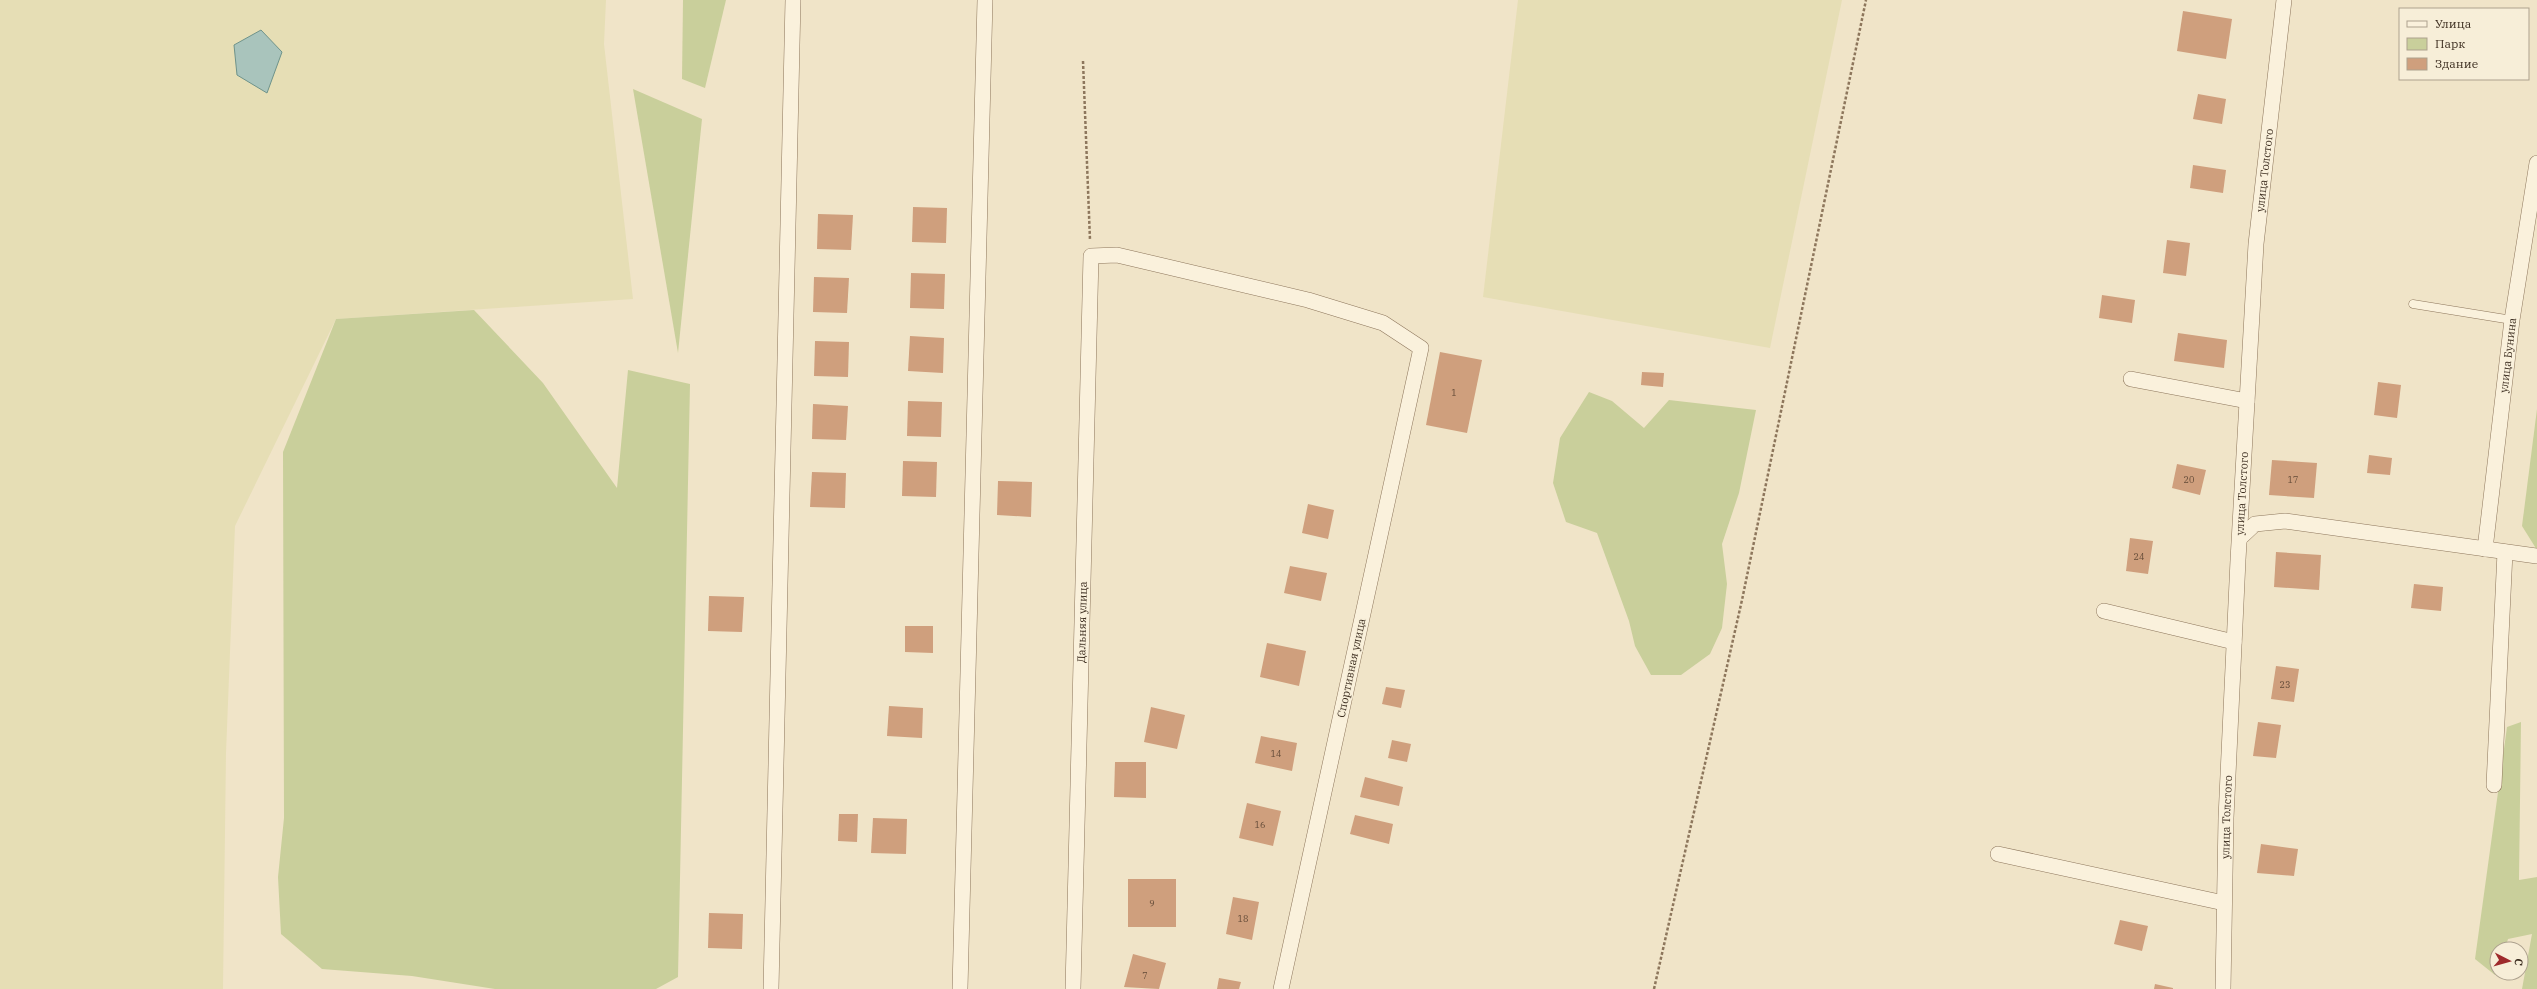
<svg xmlns="http://www.w3.org/2000/svg" width="2537" height="989" viewBox="0 0 2537 989" font-family="'IBM Plex Serif',serif">
  <style>
    .farmland { fill: #e6deb5 }
    .green { fill: #c9cf9b }
    .water { fill: #a9c4bc; stroke: #6f938a }
    .building { fill: #cf9f7d }
    .lines { fill: none; stroke-linecap: round; stroke-linejoin: round }
    .service-casing { stroke: #8d765c; stroke-width: 9 }
    .minor-casing { stroke: #8d765c; stroke-width: 16 }
    .path { stroke: #8d765c; stroke-width: 2.5; stroke-dasharray: 3 2; stroke-linecap: butt }
    .service { stroke: #faf1dc; stroke-width: 8 }
    .minor { stroke: #faf1dc; stroke-width: 15 }
    .labels { text-anchor: middle; dominant-baseline: central; stroke-width: 3; stroke-linejoin: round; paint-order: stroke }
    .number-label { font-size: 9px; fill: #624a37 }
    .street-label { font-size: 11px; fill: #3d2e20; stroke: #f7eed8 }
  </style>
  <rect width="100%" height="100%" fill="#f0e4c8"/>
  <g class="farmland">
    <path d="M0,0H606L604,44L633,299L336,319L235,526L226,753L223,989H0Z"/>
    <path d="M1518,0H1842L1770,348L1483,297Z"/>
  </g>
  <g class="green">
    <path d="M683,0H726L705,88L682,79Z"/>
    <path d="M633,89L702,119L678,353Z"/>
    <path d="M474,310L543,383L617,488L628,370L690,384L678,977L656,989H495L412,976L322,969L281,934L278,877L284,818L283,452L336,319Z"/>
    <path d="M1589,392L1612,401L1644,428L1669,400L1756,410L1739,493L1722,544L1727,584L1722,628L1710,654L1681,675H1651L1635,646L1629,621L1597,533L1566,522L1553,483L1560,438Z"/>
    <path d="M2537,409V550L2522,526Z"/>
    <path d="M2521,722L2519,880L2537,877V989H2522L2532,934L2508,939L2505,949H2497L2495,975L2475,959L2507,727Z"/>
  </g>
  <path class="water" d="M261,30L282,52L267,93L237,75L234,45Z"/>
  <g class="building">
    <path d="M2183,11L2232,19L2226,59L2177,51Z"/>
    <path d="M2198,94L2226,99L2222,124L2193,119Z"/>
    <path d="M2193,165L2226,170L2223,193L2190,188Z"/>
    <path d="M913,207L947,208L946,243L912,242Z"/>
    <path d="M818,214L853,215L851,250L817,249Z"/>
    <path d="M2167,240L2190,243L2186,276L2163,273Z"/>
    <path d="M911,273L945,274L944,309L910,308Z"/>
    <path d="M814,277L849,278L847,313L813,312Z"/>
    <path d="M2102,295L2135,300L2132,323L2099,318Z"/>
    <path d="M2178,333L2227,340L2224,368L2174,361Z"/>
    <path d="M910,336L944,338L943,373L908,371Z"/>
    <path d="M815,341L849,342L848,377L814,376Z"/>
    <path d="M1440,352L1482,360L1467,433L1426,425Z"/>
    <path d="M1642,372L1664,373L1663,387L1641,385Z"/>
    <path d="M2378,382L2401,385L2397,418L2374,415Z"/>
    <path d="M908,401L942,402L941,437L907,436Z"/>
    <path d="M813,404L848,406L846,440L812,439Z"/>
    <path d="M2369,455L2392,458L2390,475L2367,473Z"/>
    <path d="M2272,460L2317,463L2314,498L2269,495Z"/>
    <path d="M903,461L937,462L936,497L902,496Z"/>
    <path d="M2177,464L2206,470L2200,495L2172,488Z"/>
    <path d="M812,472L846,473L845,508L810,507Z"/>
    <path d="M998,481L1032,482L1031,517L997,515Z"/>
    <path d="M1308,504L1334,510L1328,539L1302,533Z"/>
    <path d="M2130,538L2153,541L2148,574L2126,571Z"/>
    <path d="M2276,552L2321,555L2319,590L2274,587Z"/>
    <path d="M1290,566L1327,573L1321,601L1284,593Z"/>
    <path d="M2414,584L2443,587L2441,611L2411,608Z"/>
    <path d="M709,596L744,597L742,632L708,631Z"/>
    <path d="M905,626H933V653L905,652Z"/>
    <path d="M1267,643L1306,651L1299,686L1260,677Z"/>
    <path d="M2276,666L2299,669L2294,702L2271,699Z"/>
    <path d="M1386,687L1405,690L1401,708L1382,704Z"/>
    <path d="M889,706L923,708L922,738L887,736Z"/>
    <path d="M1151,707L1185,715L1177,749L1144,742Z"/>
    <path d="M2258,722L2281,725L2276,758L2253,756Z"/>
    <path d="M1261,736L1297,743L1292,771L1255,763Z"/>
    <path d="M1392,740L1411,744L1407,762L1388,758Z"/>
    <path d="M1115,762H1146V798L1114,797Z"/>
    <path d="M1365,777L1403,787L1399,806L1360,797Z"/>
    <path d="M1247,803L1281,811L1273,846L1239,838Z"/>
    <path d="M839,814H858L857,842L838,841Z"/>
    <path d="M1355,815L1393,824L1389,844L1350,834Z"/>
    <path d="M873,818L907,819L906,854L871,853Z"/>
    <path d="M2261,844L2298,849L2294,876L2257,873Z"/>
    <rect x="1128" y="879" width="48" height="48"/>
    <path d="M1233,897L1259,902L1252,940L1226,934Z"/>
    <path d="M709,913L743,914L742,949L708,948Z"/>
    <path d="M2120,920L2148,926L2142,951L2114,944Z"/>
    <path d="M1133,954L1166,963L1159,989L1124,987Z"/>
    <path d="M1219,978L1241,982L1239,989H1217Z"/>
    <path d="M2155,984L2173,988V989H2154Z"/>
  </g>
  <g class="lines">
    <defs>
      <path id="service" d="M2413,304L2512,320"/>
      <g id="minor">
        <path d="M2131,379L2247,401"/>
        <path d="M2240,538L2255,524L2285,521L2537,556"/>
        <path id="s1" d="M2485,549L2512,320L2537,163"/>
        <path d="M2104,611L2234,642"/>
        <path d="M2494,785L2505,552"/>
        <path d="M1998,854L2224,903"/>
        <path d="M771,989L793,0"/>
        <path d="M960,989L985,0"/>
        <path id="s2" d="M1073,989L1091,256L1117,255L1308,300L1383,323L1421,348L1281,989"/>
        <path id="s3" d="M2223,989L2226,818L2238,560L2256,244L2284,0"/>
      </g>
    </defs>
    <use href="#service" class="service-casing"/>
    <use href="#minor" class="minor-casing"/>
    <g class="path">
      <path d="M1083,61L1090,240"/>
      <path d="M1654,989L1742,600L1866,0"/>
    </g>
    <use href="#service" class="service"/>
    <use href="#minor" class="minor"/>
  </g>
  <g class="labels">
    <g class="number-label">
      <text x="1454" y="392">1</text>
      <text x="2189" y="479">20</text>
      <text x="2293" y="479">17</text>
      <text x="2139" y="556">24</text>
      <text x="2285" y="684">23</text>
      <text x="1276" y="753">14</text>
      <text x="1260" y="824">16</text>
      <text x="1152" y="903">9</text>
      <text x="1243" y="918">18</text>
      <text x="1145" y="975">7</text>
    </g>
    <g class="street-label">
      <text stroke="none"><textPath href="#s3" startOffset="820">улица Толстого</textPath></text>
      <text stroke="none"><textPath href="#s1" startOffset="195">улица Бунина</textPath></text>
      <text stroke="none"><textPath href="#s3" startOffset="496">улица Толстого</textPath></text>
      <text stroke="none"><textPath href="#s2" startOffset="367">Дальняя улица</textPath></text>
      <text transform="translate(1351 668) rotate(-78)">Спортивная улица</text>
      <text stroke="none"><textPath href="#s3" startOffset="172">улица Толстого</textPath></text>
    </g>
  </g>
  <rect x="2399" y="8" width="130" height="72" fill="#f7eed8" stroke="#ada18e"/>
  <rect x="2407" y="21" width="20" height="6" fill="#faf1dc" stroke="#ada18e"/>
  <text x="2435" y="28" font-size="12" fill="#3d2e20">Улица</text>
  <rect x="2407" y="38" width="20" height="12" fill="#c9cf9b" stroke="#ada18e"/>
  <text x="2435" y="48" font-size="12" fill="#3d2e20">Парк</text>
  <rect x="2407" y="58" width="20" height="12" fill="#cf9f7d" stroke="#ada18e"/>
  <text x="2435" y="68" font-size="12" fill="#3d2e20">Здание</text>
  <g transform="translate(2509 961) rotate(96)"><circle r="19" fill="#f7eed8" stroke="#ada18e"/>
  <path d="M0-3L7 15L0 10L-7 15Z" fill="#9e2a2b"/>
  <text y="-6" font-size="11" font-weight="bold" text-anchor="middle" fill="#3d2e20">С</text>
  </g>
</svg>
